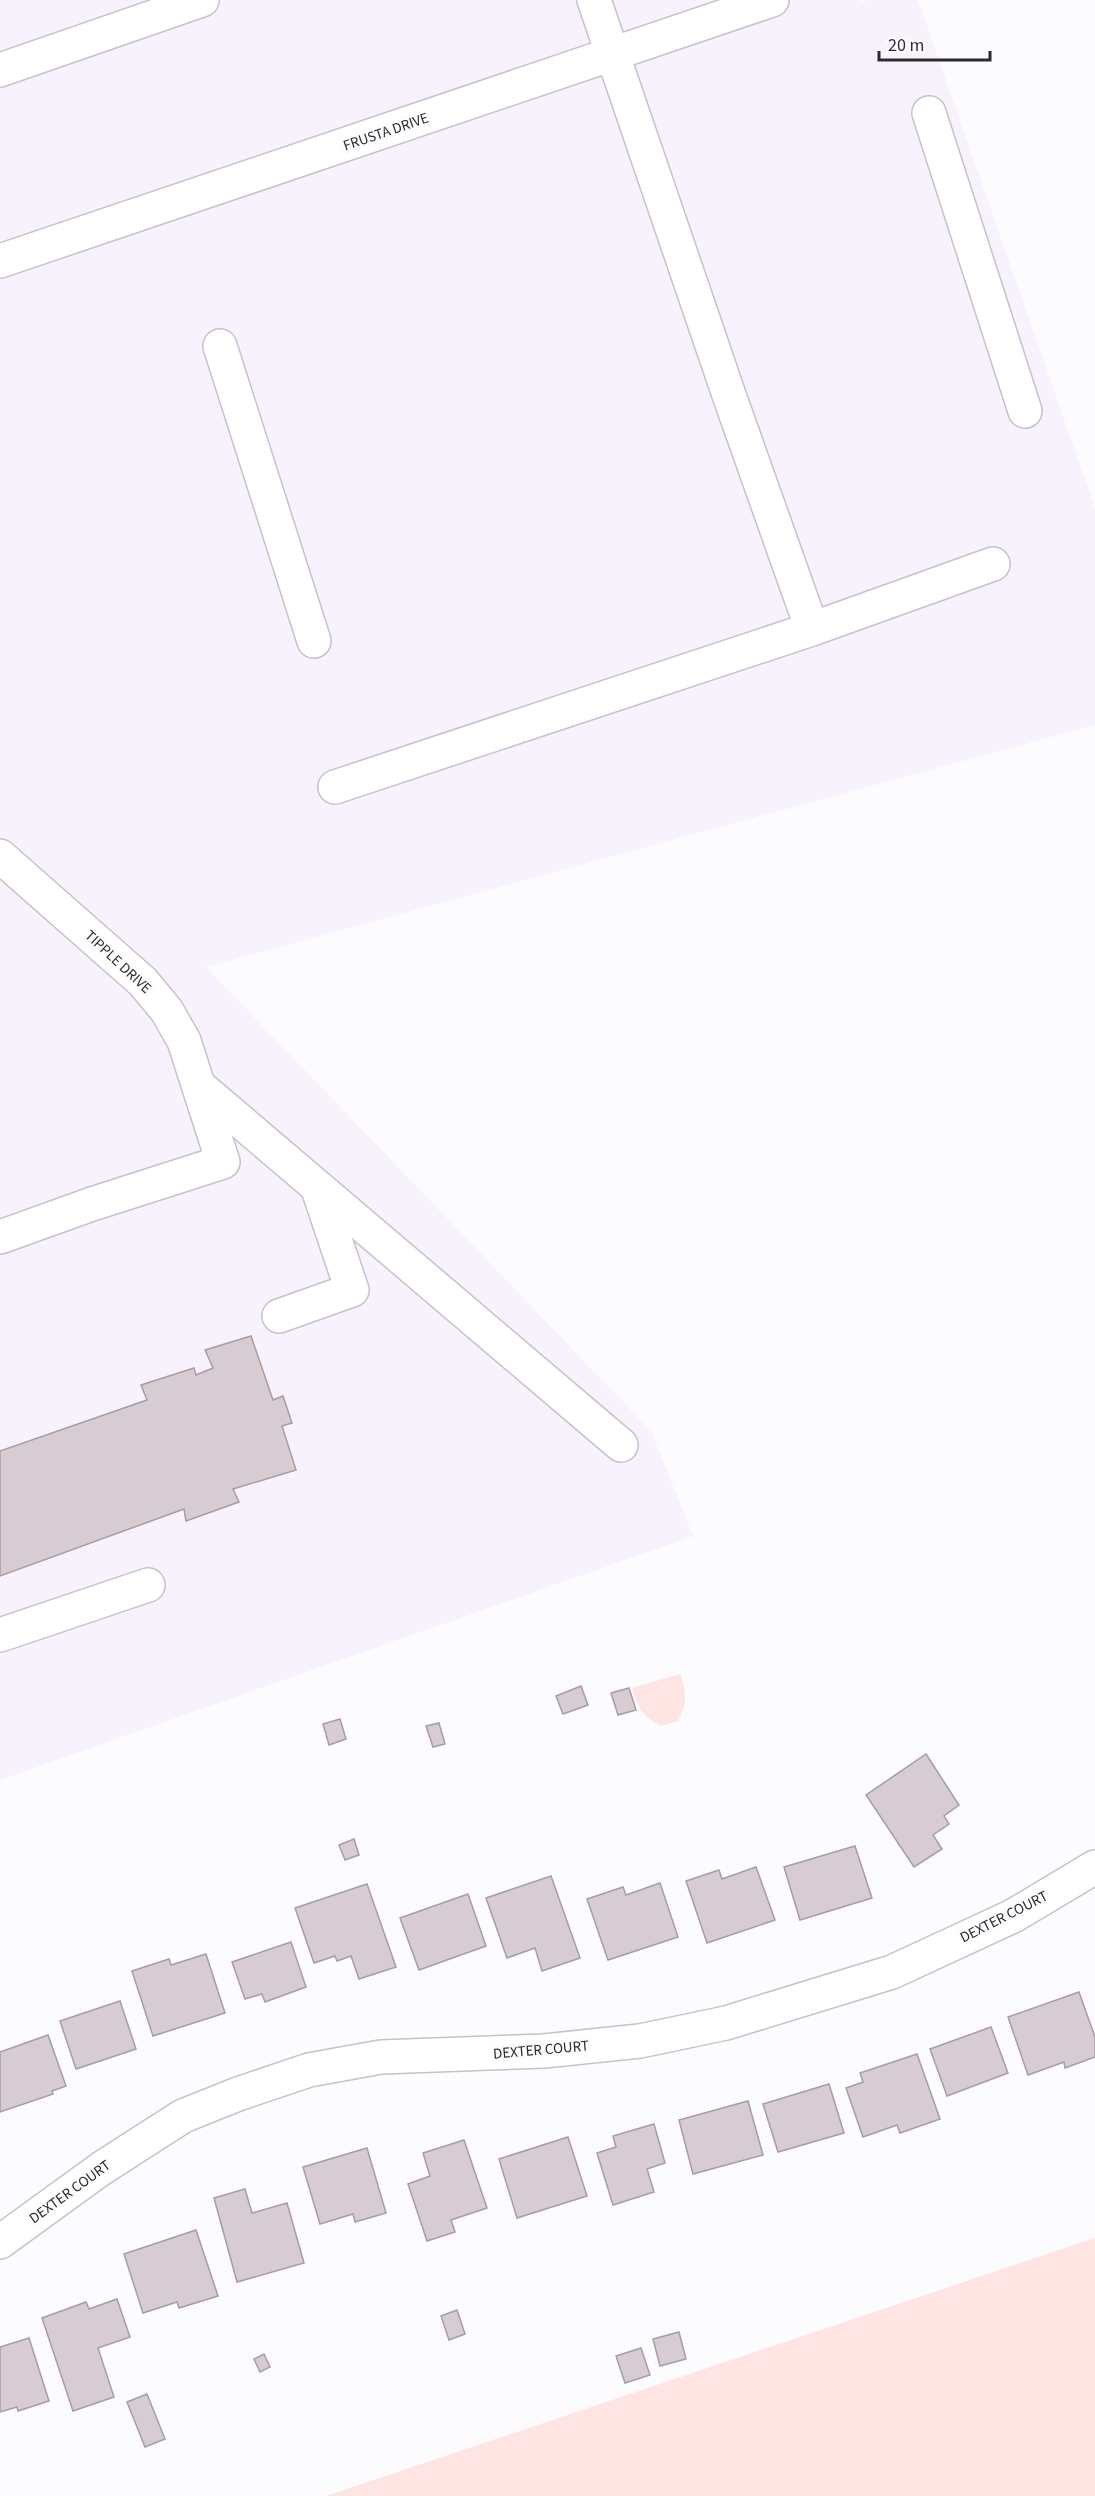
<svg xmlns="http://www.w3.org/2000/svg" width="1095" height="2496" viewBox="0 0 1095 2496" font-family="'Source Sans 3',sans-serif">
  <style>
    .built { fill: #f8f2fd }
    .green { fill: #ffe4e4 }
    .building { fill: #d8ccd3; stroke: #a89ca3; stroke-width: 1.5 }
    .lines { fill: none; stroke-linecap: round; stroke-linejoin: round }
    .minor-casing { stroke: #c6c1cc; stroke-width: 36 }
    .minor { stroke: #fff; stroke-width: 33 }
    .labels { text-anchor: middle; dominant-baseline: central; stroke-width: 6; stroke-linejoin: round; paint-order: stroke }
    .street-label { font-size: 15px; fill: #2d2a2f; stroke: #fcfbfd }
  </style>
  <rect width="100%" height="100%" fill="#fcfbfd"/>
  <path class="built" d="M0,0H860L861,2L868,0H918L1095,508V725L206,967L651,1431L693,1536L0,1780Z"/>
  <g class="green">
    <path d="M680,1674C687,1692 687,1704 678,1721L661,1726C642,1716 639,1709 632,1688Z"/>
    <path d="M1095,2238V2496H326Z"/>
  </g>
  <g class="building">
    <path d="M251,1336L273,1400L283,1396L292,1423L282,1426L296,1470L233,1489L239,1502L186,1521L184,1509L0,1576V1451L147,1400L141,1385L194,1368L196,1375L213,1368L205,1350Z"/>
    <path d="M581,1686L588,1705L563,1714L556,1696Z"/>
    <path d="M629,1688L636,1710L618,1715L611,1693Z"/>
    <path d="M340,1719L346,1739L329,1745L323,1724Z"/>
    <path d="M439,1723L445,1744L433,1747L426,1726Z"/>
    <path d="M926,1754L959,1805L944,1816L949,1824L933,1835L942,1849L914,1867L866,1795Z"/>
    <path d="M354,1839L359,1855L345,1860L339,1845Z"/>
    <path d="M855,1846L872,1898L800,1920L784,1867Z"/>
    <path d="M756,1867L775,1920L707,1943L686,1881L719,1870L722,1879Z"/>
    <path d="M551,1876L580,1958L542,1971L535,1948L507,1958L486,1898Z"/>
    <path d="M660,1883L678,1937L608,1960L587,1899L623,1887L626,1895Z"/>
    <path d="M367,1884L396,1967L359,1979L351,1956L337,1961L335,1956L314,1963L295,1908Z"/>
    <path d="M468,1894L486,1946L419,1970L400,1918Z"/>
    <path d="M291,1942L306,1987L265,2002L262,1994L245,1999L232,1962Z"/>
    <path d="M206,1954L225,2013L153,2036L132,1971L169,1959L171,1965Z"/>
    <path d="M1079,1992L1095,2037V2057L1065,2068L1064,2062L1028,2075L1008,2017Z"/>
    <path d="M120,2001L136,2049L76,2069L60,2021Z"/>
    <path d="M991,2027L1008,2073L947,2096L930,2049Z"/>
    <path d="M48,2035L66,2086L52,2091L53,2094L0,2112V2052Z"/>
    <path d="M917,2054L940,2119L900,2133L897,2125L863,2137L846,2088L863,2082L860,2073Z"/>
    <path d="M829,2084L844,2133L778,2152L763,2104Z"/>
    <path d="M748,2101L763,2155L693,2174L679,2120Z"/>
    <path d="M654,2124L665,2163L647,2169L654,2192L613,2205L597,2153L616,2147L613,2136Z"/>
    <path d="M568,2137L587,2196L517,2218L499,2159Z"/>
    <path d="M464,2140L487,2208L451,2220L455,2232L427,2241L408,2184L430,2176L423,2153Z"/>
    <path d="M367,2148L386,2213L355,2222L353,2214L320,2224L303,2167Z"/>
    <path d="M245,2189L252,2213L287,2203L304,2263L237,2282L214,2198Z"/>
    <path d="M196,2230L218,2296L179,2308L177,2302L143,2313L124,2254Z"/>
    <path d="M117,2299L130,2337L98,2348L114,2397L73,2411L42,2318L86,2302L89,2309Z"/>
    <path d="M457,2310L465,2334L449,2340L441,2316Z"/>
    <path d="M679,2332L686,2359L660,2366L653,2339Z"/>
    <path d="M29,2338L49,2401L18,2411L17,2407L0,2412V2347Z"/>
    <path d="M641,2348L650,2375L625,2383L616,2356Z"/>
    <path d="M264,2354L270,2367L260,2372L254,2359Z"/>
    <path d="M147,2394L165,2439L145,2447L127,2402Z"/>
  </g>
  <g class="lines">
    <defs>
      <g id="minor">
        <path d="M0,70L202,0"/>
        <path d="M929,113L1025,411"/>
        <path d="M0,261L772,0"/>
        <path d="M220,346L314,641"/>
        <path d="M812,629L993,564"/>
        <path d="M335,787L812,629L729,395L594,0"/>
        <path d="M0,856L143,982L167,1011L184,1041L223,1162L92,1204L0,1237"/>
        <path d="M199,1086L621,1445"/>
        <path d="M279,1316L352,1290L318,1189"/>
        <path d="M0,1635L148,1585"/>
        <path d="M0,2242L102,2168L183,2116L238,2094L309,2070L381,2057L544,2051L640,2041L726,2023L892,1972L1013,1916L1095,1867"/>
      </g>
    </defs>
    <use href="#minor" class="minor-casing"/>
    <use href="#minor" class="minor"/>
  </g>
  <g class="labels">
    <g class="street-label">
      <text transform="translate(386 132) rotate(-19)">FRUSTA DRIVE</text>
      <text transform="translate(118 962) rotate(43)">TIPPLE DRIVE</text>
      <text transform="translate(1004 1917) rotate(-27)">DEXTER COURT</text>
      <text transform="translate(541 2050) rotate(-5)">DEXTER COURT</text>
      <text transform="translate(70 2192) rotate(-36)">DEXTER COURT</text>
    </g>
  </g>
  <path d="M879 51v9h111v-9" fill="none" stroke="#2d2a2f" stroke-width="3"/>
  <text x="888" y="51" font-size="18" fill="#2d2a2f" stroke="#fcfbfd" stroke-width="4.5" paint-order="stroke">20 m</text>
</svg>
